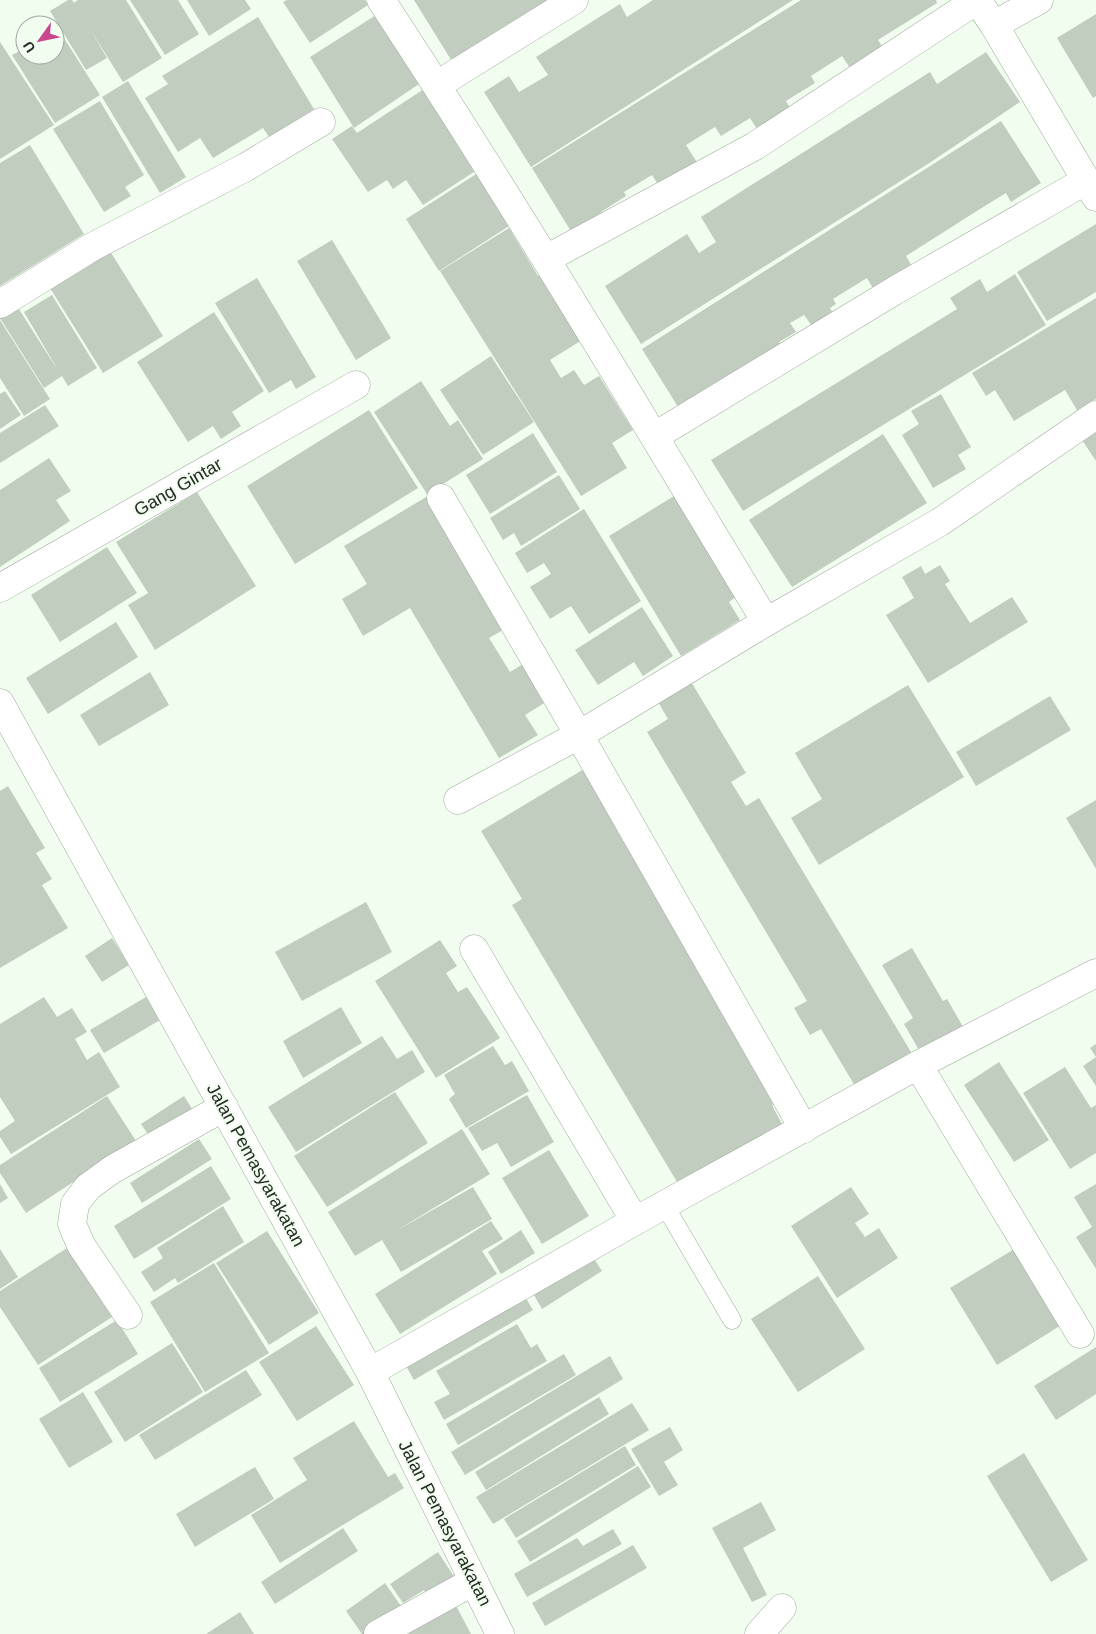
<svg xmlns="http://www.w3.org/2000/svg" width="1096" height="1634" viewBox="0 0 1096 1634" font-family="Helvetica,sans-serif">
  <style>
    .building { fill: #c1cdbf }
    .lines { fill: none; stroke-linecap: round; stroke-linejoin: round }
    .service-casing { stroke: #9faa9d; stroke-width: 19 }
    .minor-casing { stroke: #9faa9d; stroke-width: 29 }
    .tertiary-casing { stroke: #9faa9d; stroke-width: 29 }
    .service { stroke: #fff; stroke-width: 18 }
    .minor { stroke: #fff; stroke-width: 28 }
    .tertiary { stroke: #fff; stroke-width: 28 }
    .labels { text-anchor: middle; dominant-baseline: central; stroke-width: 4.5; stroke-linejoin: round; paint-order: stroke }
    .street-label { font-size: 18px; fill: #272b26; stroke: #f1fdef }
  </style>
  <rect width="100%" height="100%" fill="#f1fdef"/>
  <g class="building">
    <path d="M68,0H72L74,3L78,0H126L162,58L123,82L90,29L107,58L86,70L50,11Z"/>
    <path d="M130,0H178L199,34L165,55Z"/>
    <path d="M187,0H245L251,9L209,36Z"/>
    <path d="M287,0H365L368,5L310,43L283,2Z"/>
    <path d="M414,0H552L453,63Z"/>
    <path d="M653,0H793L531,167L484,92L509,76L519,92L548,75L536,57L620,4L627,17Z"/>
    <path d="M801,0H936L937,3L878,40L883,48L850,68L842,56L811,76L815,83L786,101L792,111L759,132L750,118L721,136L715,127L686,145L698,164L660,188L652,175L624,192L626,196L601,212L607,222L577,241L532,168Z"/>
    <path d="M1096,14V96L1093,98L1057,38Z"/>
    <path d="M376,15L422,82L354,128L310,57Z"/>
    <path d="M258,17L314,109L269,137L263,128L213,158L200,138L178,152L145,98L168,84L162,76Z"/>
    <path d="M57,27L100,95L55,123L12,55L25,48V55H55V29Z"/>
    <path d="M0,42L54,125L0,159Z"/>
    <path d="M986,52L1020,102L931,162L641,344L605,286L687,234L699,253L716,242L701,217L930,72L937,84Z"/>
    <path d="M128,81L186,177L160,193L102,97Z"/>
    <path d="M424,89L477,170L423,205L406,180L393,189L387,180L368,192L332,139L352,126L357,133Z"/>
    <path d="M100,101L144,175L125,187L131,196L104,212L53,129Z"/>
    <path d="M1001,121L1041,183L1011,202L1006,193L980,209L906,256L912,266L874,290L867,278L833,299L836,304L830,308L835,317L815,330L804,315L790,323L796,332L779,342L784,349L680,410L642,349Z"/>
    <path d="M30,145L84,234L0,286V163Z"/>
    <path d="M484,169L517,221L439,271L406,219Z"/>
    <path d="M1096,224V292L1047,321L1017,272Z"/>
    <path d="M509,228L538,276L548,271L582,340L550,360L561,378L574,370L584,385L599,376L633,430L612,443L627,468L581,496L440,271Z"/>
    <path d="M332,240L391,338L356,360L297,261Z"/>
    <path d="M105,243L163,336L103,373L45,280Z"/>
    <path d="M1015,274L1046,325L743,511L711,460L957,309L950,298L980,279L987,292Z"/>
    <path d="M257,278L316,377L296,389L291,380L269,393L215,303Z"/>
    <path d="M52,295L97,368L68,386L62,376L44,388L0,318V313L15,303L59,372L24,312Z"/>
    <path d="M1096,298V399L1077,410L1065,390L1014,421L995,390L986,396L972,373Z"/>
    <path d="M214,312L264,391L232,412L241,426L221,439L213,426L188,442L137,362Z"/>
    <path d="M0,320L50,399L24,416L0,378Z"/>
    <path d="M491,356L534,422L483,455L440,390Z"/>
    <path d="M421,381L450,426L458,420L483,459L427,494L374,412Z"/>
    <path d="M5,391L21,415L0,429V394Z"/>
    <path d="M941,394L971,447L958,455L966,469L933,488L902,435L919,424L911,411Z"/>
    <path d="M45,405L59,426L0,463V433Z"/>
    <path d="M369,410L418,488L295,564L247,486Z"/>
    <path d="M1096,431V461L1082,440Z"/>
    <path d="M533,433L557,472L490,514L466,475Z"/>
    <path d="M883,434L927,503L792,587L749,520Z"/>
    <path d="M49,458L71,491L56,500L70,521L0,567V490Z"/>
    <path d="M559,475L580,509L521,546L514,533L503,540L490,518Z"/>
    <path d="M197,492L256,586L155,650L128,605L148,593L116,542Z"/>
    <path d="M433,493L475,570L469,574L503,630L489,638L510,672L523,664L546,702L525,715L538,735L499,758L410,608L363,636L342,599L367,584L344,546Z"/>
    <path d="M674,496L741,593L729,602L740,620L681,656L609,536Z"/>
    <path d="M584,509L641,601L589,634L571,606L550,619L530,587L551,574L544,563L527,573L515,553Z"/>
    <path d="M107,547L137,593L60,642L31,595Z"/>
    <path d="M940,565L950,581L945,584L970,623L1012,597L1028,622L928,683L886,615L914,598L902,577L921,566L925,574Z"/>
    <path d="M642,607L673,656L643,676L634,662L598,685L575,650Z"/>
    <path d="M116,622L138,657L48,714L26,678Z"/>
    <path d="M150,672L169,705L99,746L80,715Z"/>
    <path d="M690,680L746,773L731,782L746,806L759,798L911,1052L855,1086L821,1029L810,1035L794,1008L807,1001L647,732L668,719L657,700Z"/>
    <path d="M908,685L964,777L819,865L791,818L822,799L795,753Z"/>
    <path d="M1050,696L1071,730L976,786L956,752Z"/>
    <path d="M589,766L625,825L617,831L622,839L626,846L631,842L784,1098L772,1105L783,1126L680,1187L512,905L522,899L481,831Z"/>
    <path d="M8,786L45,848L36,853L52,879L42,885L68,928L0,968V791Z"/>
    <path d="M1096,800V869L1066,818Z"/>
    <path d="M366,902L392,952L302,1001L275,952Z"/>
    <path d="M112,938L129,965L102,982L85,956Z"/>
    <path d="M440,940L457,966L446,973L458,992L467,987L500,1038L436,1078L375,981Z"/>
    <path d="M912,948L943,1001L947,999L966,1032L923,1057L904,1024L913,1018L882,965Z"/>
    <path d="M44,997L57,1017L72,1008L87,1032L75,1039L87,1060L99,1052L120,1087L11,1154L0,1137V1131L15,1121L0,1097V1024Z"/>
    <path d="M146,997L160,1020L104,1053L90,1030Z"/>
    <path d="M341,1007L362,1043L303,1078L283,1041Z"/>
    <path d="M382,1036L397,1059L412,1050L425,1072L296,1152L268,1107Z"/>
    <path d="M1096,1044V1057L1090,1048Z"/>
    <path d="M493,1046L505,1065L512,1061L529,1091L466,1128L449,1099L455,1094L444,1075Z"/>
    <path d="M1096,1057V1086L1083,1066Z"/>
    <path d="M999,1062L1049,1140L1014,1162L964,1085Z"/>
    <path d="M1065,1067L1091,1108L1096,1105V1153L1070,1169L1023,1093Z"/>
    <path d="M395,1092L428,1143L327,1207L294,1156Z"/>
    <path d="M527,1095L554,1142L511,1167L497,1143L482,1151L468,1128Z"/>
    <path d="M107,1096L136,1141L26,1213L0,1173V1165Z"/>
    <path d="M184,1096L194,1112L152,1140L141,1124Z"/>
    <path d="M462,1129L490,1174L394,1232L473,1187L492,1219L401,1272L382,1240L355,1256L328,1212Z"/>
    <path d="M199,1139L212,1159L142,1203L130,1183Z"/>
    <path d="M549,1150L589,1216L542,1244L502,1178Z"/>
    <path d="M211,1166L231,1199L134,1259L114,1226Z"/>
    <path d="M0,1184L8,1198L0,1203Z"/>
    <path d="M1096,1184V1269L1076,1237L1092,1227L1074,1197Z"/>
    <path d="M851,1187L869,1214L855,1223L865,1237L879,1228L898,1258L837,1298L791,1226Z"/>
    <path d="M223,1206L244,1242L178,1283L175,1278L154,1292L141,1272L163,1258L157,1248Z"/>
    <path d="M491,1221L503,1239L482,1251L497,1274L400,1334L375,1294Z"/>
    <path d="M521,1230L535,1253L501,1274L488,1252Z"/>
    <path d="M267,1231L319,1313L269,1345L216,1263Z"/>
    <path d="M67,1248L112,1317L38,1365L0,1307V1291Z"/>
    <path d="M1016,1248L1063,1324L997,1365L950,1288Z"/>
    <path d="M0,1249L18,1277L0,1289Z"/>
    <path d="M589,1251L602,1271L542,1309L530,1288Z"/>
    <path d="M214,1263L269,1353L205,1392L150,1302Z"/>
    <path d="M818,1276L865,1349L798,1392L751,1319Z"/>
    <path d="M521,1290L533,1310L414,1380L402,1359Z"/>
    <path d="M117,1320L138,1354L60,1402L39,1368Z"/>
    <path d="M517,1324L531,1348L537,1344L547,1361L444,1420L434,1402L450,1394L436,1371Z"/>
    <path d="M316,1326L354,1385L297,1421L259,1362Z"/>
    <path d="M172,1343L203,1392L125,1442L94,1392Z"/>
    <path d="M1096,1347V1394L1056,1420L1034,1386Z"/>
    <path d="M564,1354L576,1375L458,1445L446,1424Z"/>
    <path d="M610,1356L623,1379L465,1475L451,1452Z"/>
    <path d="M246,1370L262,1395L155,1460L139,1435Z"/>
    <path d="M83,1392L113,1442L69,1468L39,1419Z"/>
    <path d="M599,1397L609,1414L486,1490L475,1472Z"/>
    <path d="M632,1403L649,1430L493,1524L476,1497Z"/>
    <path d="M354,1421L388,1477L395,1473L404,1488L280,1563L251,1515L307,1480L293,1458Z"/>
    <path d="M670,1427L683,1450L664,1462L678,1485L659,1496L631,1449Z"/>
    <path d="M625,1446L636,1465L516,1538L504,1519Z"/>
    <path d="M1024,1453L1088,1560L1051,1582L987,1476Z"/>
    <path d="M638,1466L651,1487L530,1562L517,1541Z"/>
    <path d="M255,1467L274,1499L195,1547L176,1514Z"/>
    <path d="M761,1502L776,1530L743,1548L767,1595L752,1602L712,1528Z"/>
    <path d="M343,1528L358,1551L275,1604L261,1582Z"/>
    <path d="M613,1529L622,1544L527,1597L514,1574L577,1538L583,1546Z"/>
    <path d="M633,1545L647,1568L545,1626L532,1603Z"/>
    <path d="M438,1552L455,1578L428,1596L424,1590L403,1603L390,1584Z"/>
    <path d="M385,1583L403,1609L367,1634H362L346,1611Z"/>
    <path d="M454,1602L471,1634H390Z"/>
    <path d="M240,1612L254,1634H206Z"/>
  </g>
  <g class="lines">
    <defs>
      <path id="service" d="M665,1206L732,1320"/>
      <g id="minor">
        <path d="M381,0C515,204 640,413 766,622"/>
        <path d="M977,0L994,25L1096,197"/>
        <path d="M994,25L1039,0"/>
        <path d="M437,85L574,0"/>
        <path d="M546,259L755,146L977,0"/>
        <path d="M0,304L92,247L246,167L321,122"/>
        <path d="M655,436L894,291L1085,181"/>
        <path d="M441,498L579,735L458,800"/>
        <path d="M0,588L356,385"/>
        <path d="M474,949L635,1221"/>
        <path d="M918,1065L1080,1334"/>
        <path d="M804,1129L579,735L766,622L940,522L1096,415"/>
        <path d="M128,1315L81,1245L72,1224L75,1204L88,1187L113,1169L224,1107"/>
        <path d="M370,1372L635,1221L918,1065L1096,973"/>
        <path d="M378,1634L474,1581"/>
        <path d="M759,1634L782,1608"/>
      </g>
      <path id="tertiary" d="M0,703L370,1372L500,1634"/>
    </defs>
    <use href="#service" class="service-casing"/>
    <use href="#minor" class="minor-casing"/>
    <use href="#tertiary" class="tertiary-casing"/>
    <use href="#service" class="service"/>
    <use href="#minor" class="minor"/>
    <use href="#tertiary" class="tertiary"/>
  </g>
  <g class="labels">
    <g class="street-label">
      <text transform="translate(178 487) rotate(-30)">Gang Gintar</text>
      <text transform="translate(256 1165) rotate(61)">Jalan Pemasyarakatan</text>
      <text transform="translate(445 1523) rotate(63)">Jalan Pemasyarakatan</text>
    </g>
  </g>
  <g transform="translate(40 40) rotate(237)"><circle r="24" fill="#f1fdef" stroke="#a0a99f"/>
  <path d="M0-4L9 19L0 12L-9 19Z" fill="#ca478d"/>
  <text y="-8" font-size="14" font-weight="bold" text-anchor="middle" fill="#272b26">U</text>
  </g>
</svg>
